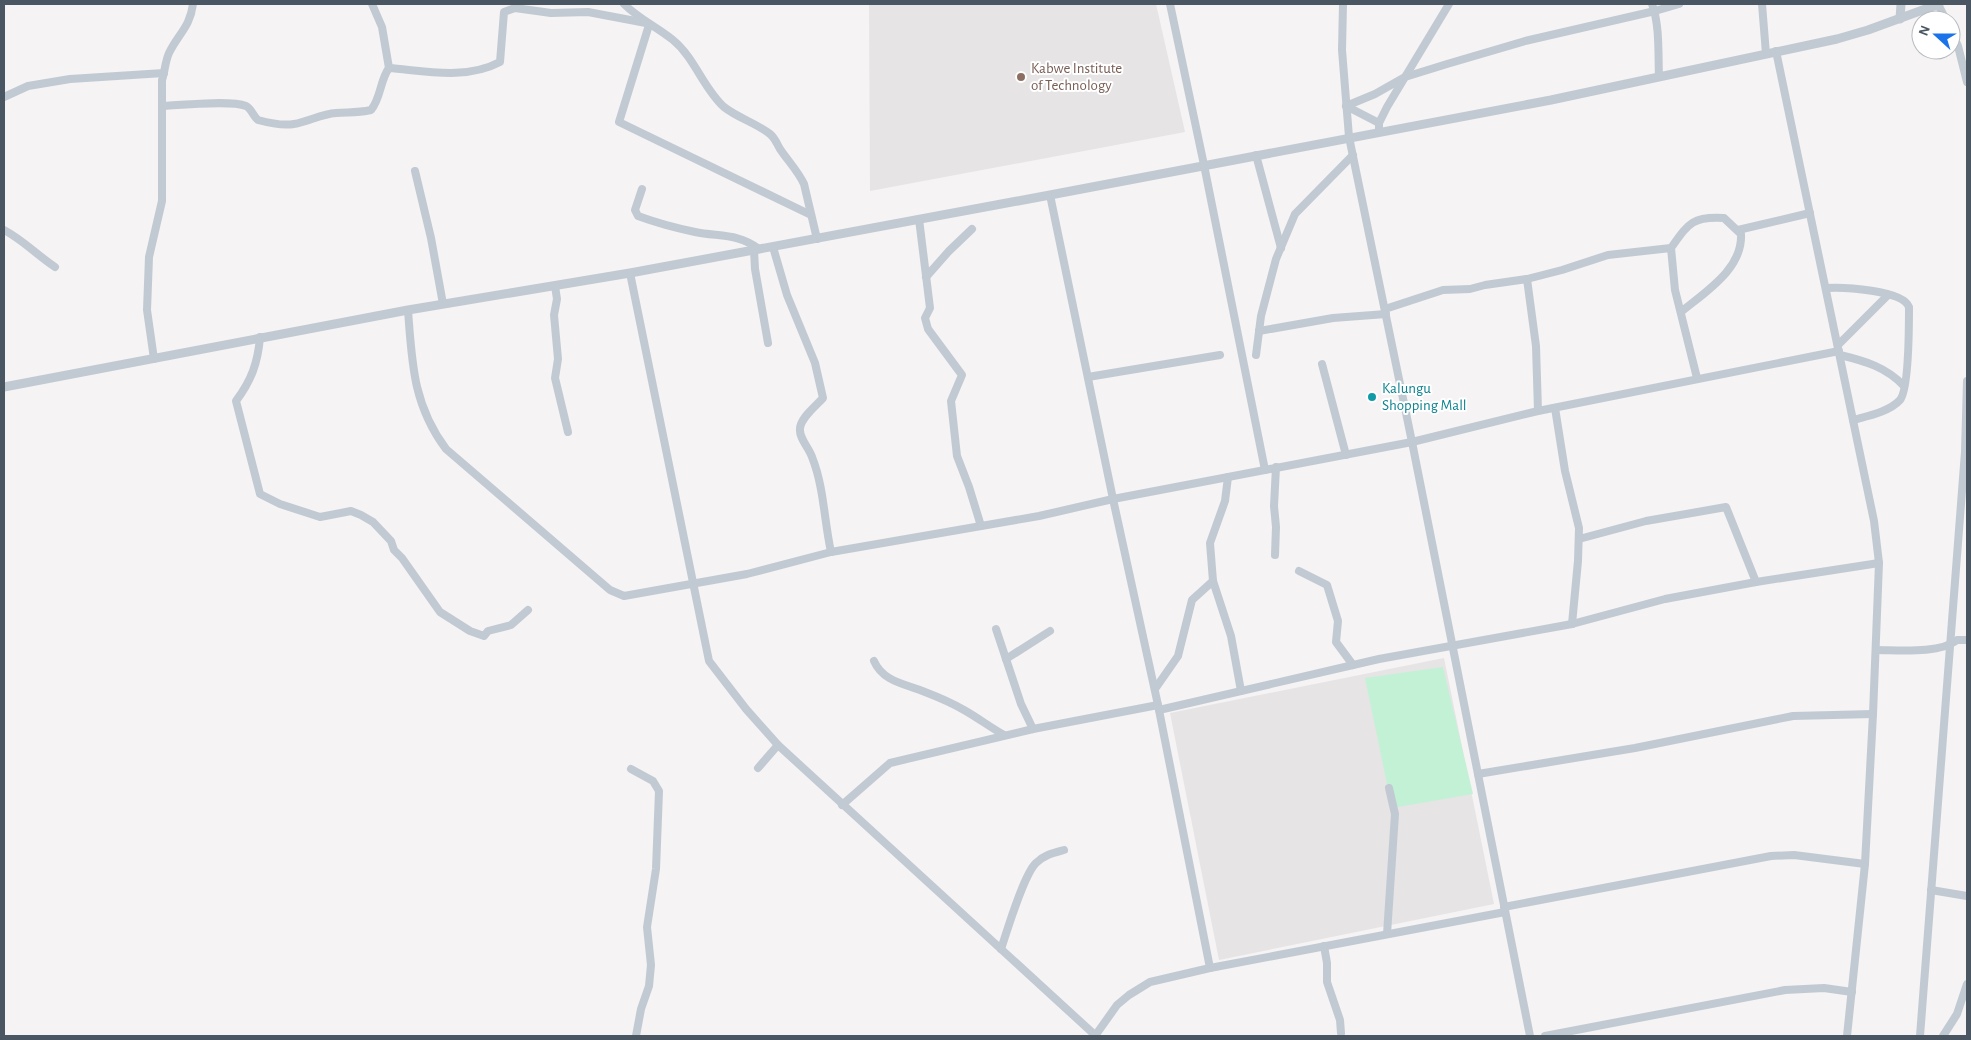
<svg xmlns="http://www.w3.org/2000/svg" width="1971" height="1040" viewBox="0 0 1971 1040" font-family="'Alegreya Sans',sans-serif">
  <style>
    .education { fill: #e6e4e5 }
    .green { fill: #c3f1d5 }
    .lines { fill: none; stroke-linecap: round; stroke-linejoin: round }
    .minor { stroke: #c1cad2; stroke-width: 8 }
    .tertiary { stroke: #c1cad2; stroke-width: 9 }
    .education-dot { fill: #8d6e63; stroke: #fff; stroke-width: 2 }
    .culture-dot { fill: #0f9aa8; stroke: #fff; stroke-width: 2 }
    .labels { text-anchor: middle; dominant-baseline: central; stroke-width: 4; stroke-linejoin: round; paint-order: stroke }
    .education-label { font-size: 15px; fill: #785e54; stroke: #fff; text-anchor: start }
    .culture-label { font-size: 15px; fill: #0d838f; stroke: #fff; text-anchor: start }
  </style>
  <rect width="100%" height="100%" fill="#f5f3f3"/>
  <g class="education">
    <path d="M869,4H1156L1185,132L870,191Z"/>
    <path d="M1444,658L1494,904L1219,960L1170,713Z"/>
  </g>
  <path class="green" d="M1443,667L1473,794L1392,808L1365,678Z"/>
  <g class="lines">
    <g class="minor">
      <path d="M372,4L382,27L389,68"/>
      <path d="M624,4C639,19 657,27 673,40C695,58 703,88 724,107C738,118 756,123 770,134C775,138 777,144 780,149C788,161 798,171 804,184L817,239"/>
      <path d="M1170,4L1204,165L1265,470"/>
      <path d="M1343,4L1342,50L1349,137L1412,442L1530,1036"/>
      <path d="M1652,4C1660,26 1658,54 1659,77"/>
      <path d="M1762,4L1766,54"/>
      <path d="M1938,4L1946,20"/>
      <path d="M649,25L619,122L811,215"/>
      <path d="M1951,30L1958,46L1967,82"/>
      <path d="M1776,51L1874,521L1879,563L1873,714L1865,864L1847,1036"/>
      <path d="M4,97L28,86L70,79L164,73"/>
      <path d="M163,106C180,105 231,100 246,106C251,108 253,116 258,120C269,123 282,126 294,124C308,122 321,114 336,113C349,112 357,113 371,110C381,98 380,80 389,68C426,71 466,80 500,62L504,12L515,8L551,13L588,12L646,23"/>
      <path d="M1346,106L1375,94L1405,77L1447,64L1525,41L1655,11L1679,4"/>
      <path d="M1346,106L1379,123"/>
      <path d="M1379,131V123L1387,107L1449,4"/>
      <path d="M1256,155L1281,248"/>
      <path d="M415,171L431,238L443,304"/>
      <path d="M642,189L635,210L638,216C657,223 676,228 695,232C719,237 738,233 759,249"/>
      <path d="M1050,195L1113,499L1158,705L1210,968"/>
      <path d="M919,219L930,308L925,318L928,329L962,375L951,401L957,456L969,487L981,526"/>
      <path d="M4,230C23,240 37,255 55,267"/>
      <path d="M1738,230L1810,213"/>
      <path d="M773,247L787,295L815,363L823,398C816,406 800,418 800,429C799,438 809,448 812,457C824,487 824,520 831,552"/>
      <path d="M754,250L755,269L768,343"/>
      <path d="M630,273L709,661L746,709L778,745L1096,1036"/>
      <path d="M926,277L949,251L972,229"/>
      <path d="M1527,279L1536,346L1538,411"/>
      <path d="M555,286L557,299L554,315L558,359L555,378L568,432"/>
      <path d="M1826,288C1843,287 1903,290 1909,307C1909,324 1909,389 1900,400C1889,412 1867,416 1853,420"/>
      <path d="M1385,309L1443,290L1470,289L1485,285L1527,279L1562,270L1608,255L1671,248"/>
      <path d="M408,310C412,363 413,405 446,449L610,590L624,596L747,574L831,552L1039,516L1113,499L1412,442L1538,411L1839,351"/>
      <path d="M1681,312C1705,292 1743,269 1741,234L1724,218C1692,216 1688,224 1671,248L1675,290L1697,378"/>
      <path d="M1259,331L1333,318L1386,314"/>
      <path d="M260,337C258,363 251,381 236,401L260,494L280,504L320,517L351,511L361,515L373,522L391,541L394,550L402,558L440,612L470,631L484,636L488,631L511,625L528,610"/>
      <path d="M1838,345L1888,295"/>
      <path d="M1256,355L1261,316L1276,259L1295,214L1353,155"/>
      <path d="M1840,355C1865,361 1886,367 1904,386"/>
      <path d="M154,359L147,310L149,257L162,201V80C165,71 165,62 169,53C179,33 190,27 193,4"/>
      <path d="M1322,364L1346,455"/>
      <path d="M1088,377L1220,355"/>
      <path d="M1555,408L1565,471L1579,528L1578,561L1572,624"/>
      <path d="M1579,539L1646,521L1726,507L1756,582"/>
      <path d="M1275,555L1276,527L1274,506L1276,467"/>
      <path d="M1299,571L1327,585L1338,621L1336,642L1353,665"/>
      <path d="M1213,581L1231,636L1241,691"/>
      <path d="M996,629L1021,704L1033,729"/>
      <path d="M1876,650C1898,650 1940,654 1957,640H1967"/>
      <path d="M1006,659L1050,631"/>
      <path d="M874,661C883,682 906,684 925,692C938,697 952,703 964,710C978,718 990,727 1004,735"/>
      <path d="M1155,689L1178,656L1192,600L1213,581L1210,543L1225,501L1228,477"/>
      <path d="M1159,710L1379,659L1572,624L1665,599L1756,582L1879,563"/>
      <path d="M758,768L778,745"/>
      <path d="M631,769L653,781L659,791L656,869L647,927L651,965L649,986L641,1009L636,1036"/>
      <path d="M1478,774L1635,748L1793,716L1873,714"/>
      <path d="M842,805L890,763L1033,729L1158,705"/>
      <path d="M1931,890L1967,896"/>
      <path d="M1504,907L1771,856L1794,855L1865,864"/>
      <path d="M1387,934L1395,814L1389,788"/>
      <path d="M1324,946L1327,963V982L1340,1020L1341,1033"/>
      <path d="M1001,949C1007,931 1024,874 1036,863C1044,855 1053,853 1064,850"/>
      <path d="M1095,1036L1117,1005L1129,995L1150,982L1210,968L1505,912"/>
      <path d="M1545,1036L1785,990L1824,988L1852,992"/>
      <path d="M1920,1036L1965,452L1967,381"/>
      <path d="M1943,1036L1957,1014L1967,984"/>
    </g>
    <g class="tertiary">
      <path d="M1900,19L1901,4"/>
      <path d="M4,387L408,310L630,273L1050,195L1551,100L1837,39L1868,30L1939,4"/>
    </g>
  </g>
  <circle class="education-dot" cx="1021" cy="77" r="5"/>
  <circle class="culture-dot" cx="1372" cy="397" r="5"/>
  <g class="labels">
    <g class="education-label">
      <text x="1031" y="68">Kabwe Institute<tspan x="1031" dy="17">of Technology</tspan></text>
    </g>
    <g class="culture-label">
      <text x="1382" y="388">Kalungu<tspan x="1382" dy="17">Shopping Mall</tspan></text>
    </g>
  </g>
  <rect width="1971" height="1040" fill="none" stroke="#4a5661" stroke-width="10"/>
  <g transform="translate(1936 35) rotate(291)"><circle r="24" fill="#ffffff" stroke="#b7bbc0"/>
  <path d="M0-4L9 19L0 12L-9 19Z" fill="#1a73e8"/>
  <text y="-8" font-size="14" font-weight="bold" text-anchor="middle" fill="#4a5661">N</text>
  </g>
</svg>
